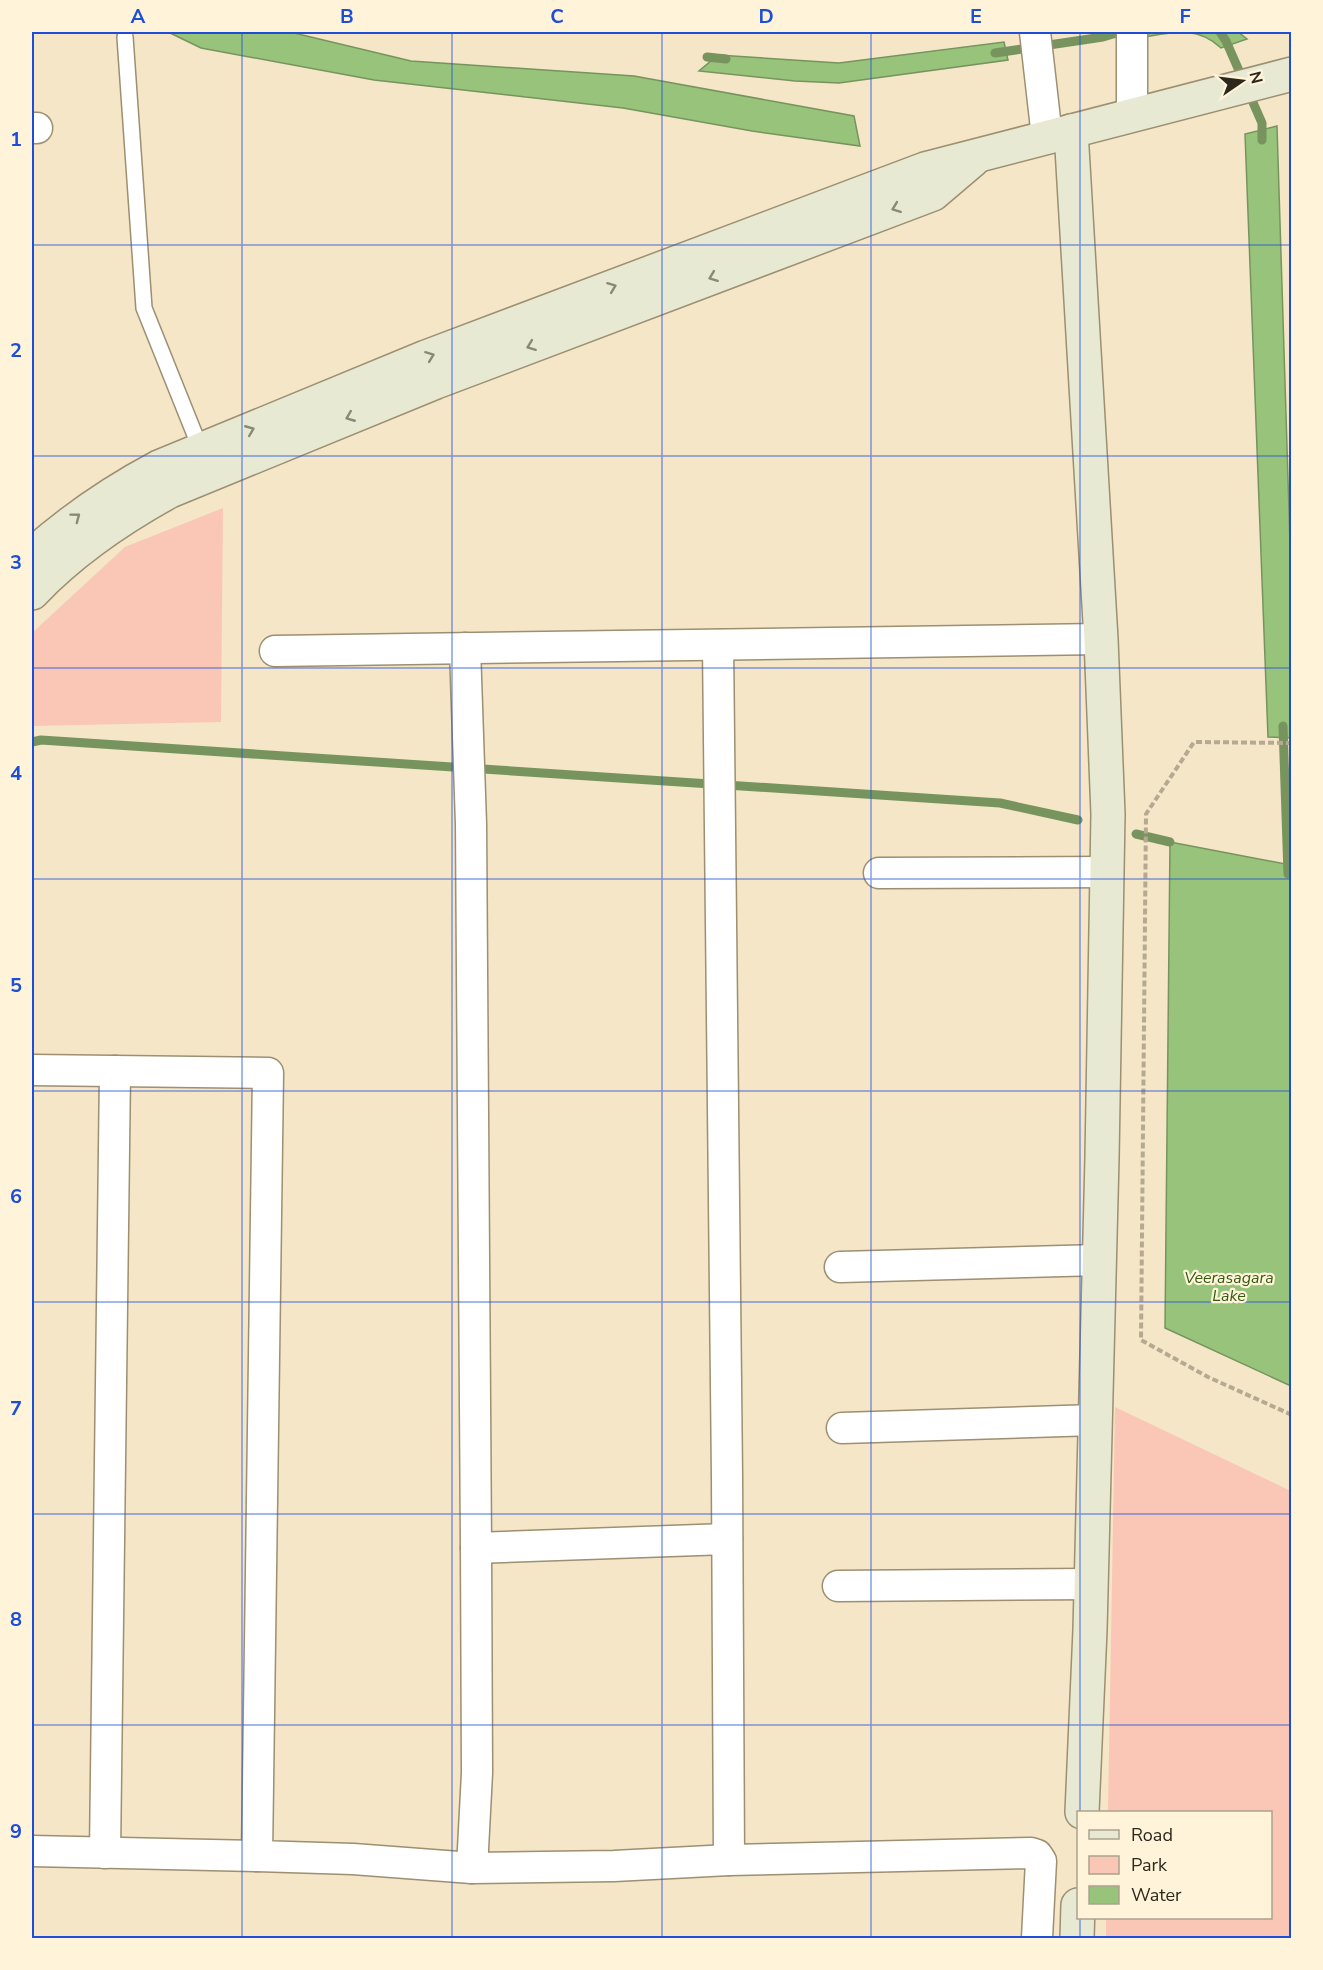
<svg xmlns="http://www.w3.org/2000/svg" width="1323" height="1970" viewBox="0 0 1323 1970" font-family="'Nunito Sans',sans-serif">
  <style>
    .green { fill: #fac7b6 }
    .water { fill: #97c37b; stroke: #77945e; stroke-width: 1.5 }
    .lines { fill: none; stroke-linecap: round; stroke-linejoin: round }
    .stream { stroke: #77945e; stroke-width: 9 }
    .lane-casing { stroke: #9c8f72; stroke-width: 18 }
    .street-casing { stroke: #9c8f72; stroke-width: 33 }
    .secondary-casing { stroke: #9c8f72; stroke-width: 36 }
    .path { stroke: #b5aa91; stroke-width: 4; stroke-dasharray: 6 3; stroke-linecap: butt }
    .lane { stroke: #fff; stroke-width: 15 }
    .street { stroke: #fff; stroke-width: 30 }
    .secondary { stroke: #e8e9d2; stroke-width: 33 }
    .oneway { stroke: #8a8877 }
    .grid { fill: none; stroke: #1d4ed8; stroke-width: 1.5; stroke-opacity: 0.55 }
    .labels { text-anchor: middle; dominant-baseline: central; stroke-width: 4.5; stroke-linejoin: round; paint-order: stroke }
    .water-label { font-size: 16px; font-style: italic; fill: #335b10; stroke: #fff4da }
    .neatline { fill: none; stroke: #1d4ed8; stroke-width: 2 }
    .grid-label { font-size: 20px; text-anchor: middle; font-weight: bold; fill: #1d4ed8 }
  </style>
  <rect width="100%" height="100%" fill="#f4e6c7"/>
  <g class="green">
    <path d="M223,508L221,722L32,726V633L125,547Z"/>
    <path d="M1115,1407L1291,1491V1938H1106V1918H1270V1812H1108Z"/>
  </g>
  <g class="water">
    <path d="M168,32H290L411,61L634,76L854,116L860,146L752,131L623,108L374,80L201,48Z"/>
    <path d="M1145,32H1238L1247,39L1221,48C1198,26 1174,32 1145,37Z"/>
    <path d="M1004,42L1008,60L839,83L795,81L699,71L718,55L839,63Z"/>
    <path d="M1277,126L1291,575V738L1268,737L1245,134Z"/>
    <path d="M1170,842L1291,865V1386L1165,1328Z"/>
  </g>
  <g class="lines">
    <g class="stream">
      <path d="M1220,32L1226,41L1262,123V140"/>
      <path d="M995,53L1103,37L1120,32"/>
      <path d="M707,57L726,59"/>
      <path d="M1283,726L1288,874"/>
      <path d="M32,742L41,740L1000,803L1078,820"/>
      <path d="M1136,834L1170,842"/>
    </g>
    <defs>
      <path id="lane" d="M125,37L144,308L201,450"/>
      <g id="street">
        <path d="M1035,32L1047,137"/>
        <path d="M1132,32V115"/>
        <path d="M32,128H37"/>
        <path d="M718,645L727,1477L729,1860L1031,1853L1037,1855L1041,1861L1037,1938"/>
        <path d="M465,648L471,824L476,1548L727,1539"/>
        <path d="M275,651L1101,639"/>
        <path d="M879,873L1107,872"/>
        <path d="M32,1070L268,1073L257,1856L353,1859L472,1868"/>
        <path d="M840,1267L1100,1260"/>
        <path d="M842,1428L1095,1420"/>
        <path d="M476,1548L477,1773L472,1868L614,1866L729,1860"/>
        <path d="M838,1586L1091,1584"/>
        <path d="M32,1851L257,1856"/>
        <path d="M105,1853L115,1071"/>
      </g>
      <g id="secondary">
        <path d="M1071,131L1101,639L1108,814L1102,1158L1090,1630L1082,1812"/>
        <path d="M32,555C71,520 112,492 159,467L426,357L925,169L1292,74"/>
        <path d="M32,593C72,551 119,519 170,491L436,382L933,194L973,160"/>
        <path d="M1077,1938L1078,1905"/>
      </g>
    </defs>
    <use href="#lane" class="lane-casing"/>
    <use href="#street" class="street-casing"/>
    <use href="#secondary" class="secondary-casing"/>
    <path class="path" d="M1292,743L1194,742L1146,814L1141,1340L1208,1377L1292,1415"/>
    <use href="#lane" class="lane"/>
    <use href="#street" class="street"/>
    <use href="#secondary" class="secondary"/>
  </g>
  <defs><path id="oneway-chevron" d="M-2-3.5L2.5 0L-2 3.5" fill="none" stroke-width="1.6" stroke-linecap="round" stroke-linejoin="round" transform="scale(1.5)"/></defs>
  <g class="oneway">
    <use href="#oneway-chevron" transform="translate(896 208) rotate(159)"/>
    <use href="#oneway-chevron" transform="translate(713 277) rotate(159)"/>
    <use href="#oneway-chevron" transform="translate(612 287) rotate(-21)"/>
    <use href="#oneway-chevron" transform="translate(531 346) rotate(159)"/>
    <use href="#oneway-chevron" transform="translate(430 356) rotate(-21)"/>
    <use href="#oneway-chevron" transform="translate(350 417) rotate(158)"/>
    <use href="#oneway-chevron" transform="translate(250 430) rotate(-22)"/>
    <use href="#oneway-chevron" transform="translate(76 517) rotate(-37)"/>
  </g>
  <path class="grid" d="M242,32V1938M452,32V1938M662,32V1938M871,32V1938M1080,32V1812M32,245H1292M32,456H1292M32,668H1292M32,879H1292M32,1091H1292M32,1302H1292M32,1514H1292M32,1725H1292M1080,1918V1938"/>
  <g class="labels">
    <g class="water-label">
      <text x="1229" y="1278">Veerasagara<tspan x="1229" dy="18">Lake</tspan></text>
    </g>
  </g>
  <rect width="1323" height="1970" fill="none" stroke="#fff4da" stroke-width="66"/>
  <rect x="1077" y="1811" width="195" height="108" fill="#fff4da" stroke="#aba28e" stroke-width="1.5"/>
  <rect x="1089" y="1830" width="30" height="9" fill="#e8e9d2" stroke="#aba28e" stroke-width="1.5"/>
  <text x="1131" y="1841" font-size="18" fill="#2d281c">Road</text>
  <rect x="1089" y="1856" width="30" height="18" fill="#fac7b6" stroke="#aba28e" stroke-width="1.5"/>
  <text x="1131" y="1871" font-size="18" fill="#2d281c">Park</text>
  <rect x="1089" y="1886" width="30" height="18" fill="#97c37b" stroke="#aba28e" stroke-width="1.5"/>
  <text x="1131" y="1901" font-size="18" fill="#2d281c">Water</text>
  <g transform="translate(1242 81) rotate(76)" stroke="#fff4da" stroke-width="4.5" paint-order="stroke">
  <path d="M0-4.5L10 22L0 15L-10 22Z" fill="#2d281c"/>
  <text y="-9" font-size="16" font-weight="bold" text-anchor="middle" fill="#2d281c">N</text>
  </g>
  <rect x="33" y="33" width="1257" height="1904" class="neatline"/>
  <g class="grid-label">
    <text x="138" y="23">A</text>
    <text x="347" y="23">B</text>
    <text x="557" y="23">C</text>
    <text x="766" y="23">D</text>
    <text x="976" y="23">E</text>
    <text x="1185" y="23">F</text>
    <text x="16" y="146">1</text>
    <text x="16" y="357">2</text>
    <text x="16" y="569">3</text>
    <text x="16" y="780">4</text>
    <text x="16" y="992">5</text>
    <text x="16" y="1203">6</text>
    <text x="16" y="1415">7</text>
    <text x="16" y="1626">8</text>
    <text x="16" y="1838">9</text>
  </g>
</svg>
